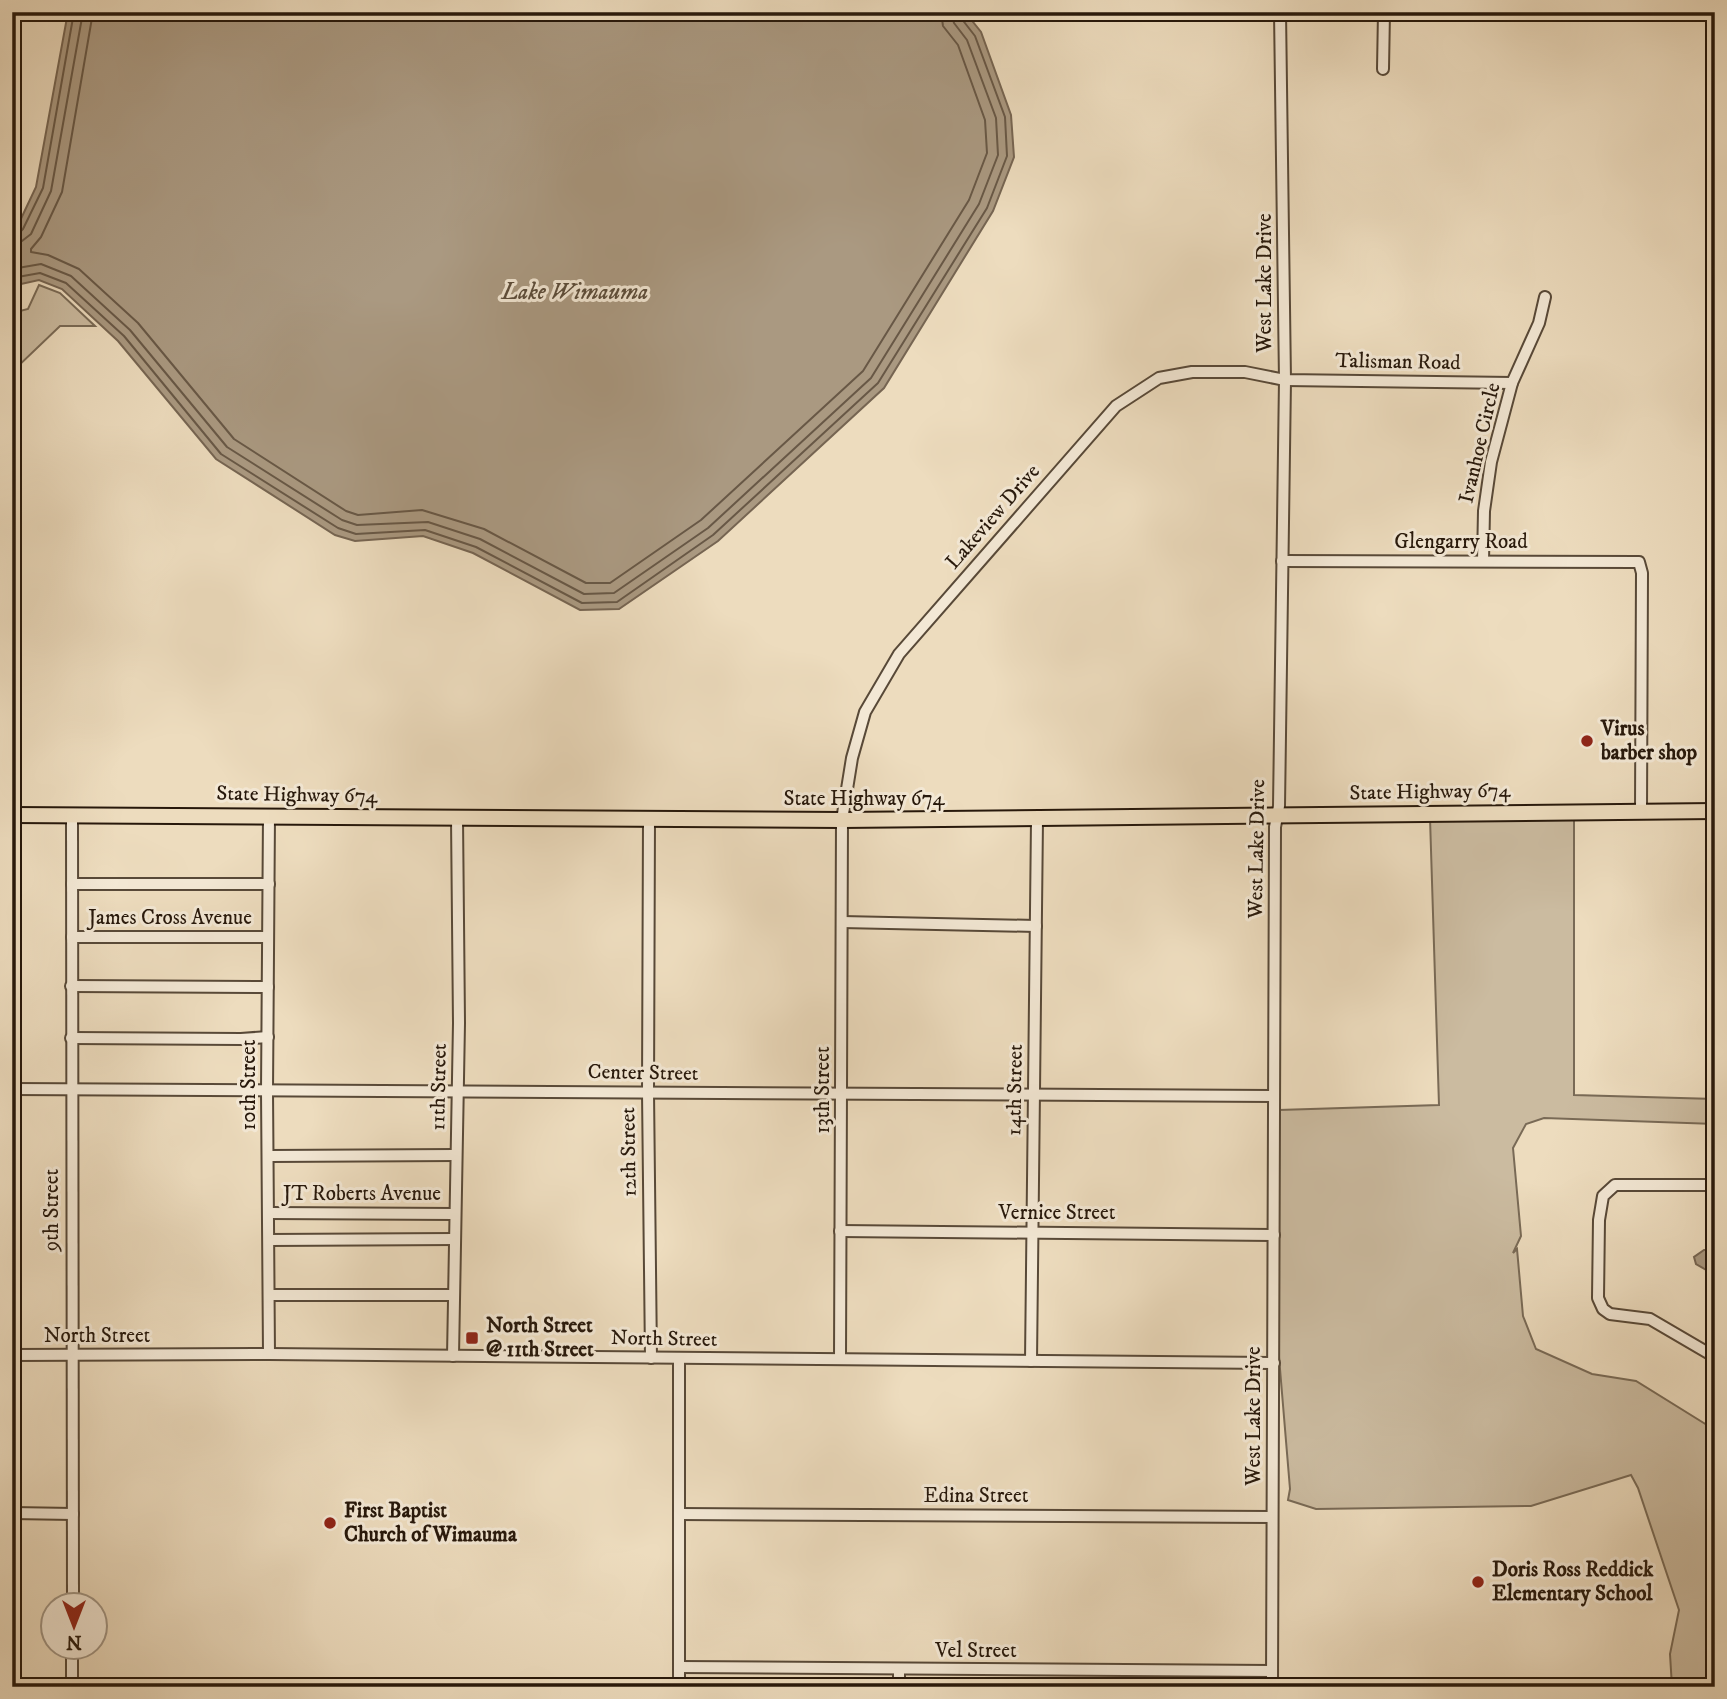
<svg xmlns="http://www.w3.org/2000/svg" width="1727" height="1699" viewBox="0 0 1727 1699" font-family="'IM FELL DW Pica',serif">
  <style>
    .green { fill: #cbbba0; stroke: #796a56; stroke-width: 2 }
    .water { fill: #aa9981; stroke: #766552; stroke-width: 2 }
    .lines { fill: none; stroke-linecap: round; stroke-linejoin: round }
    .shore { stroke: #685846; stroke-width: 2 }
    .minor-casing { stroke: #584938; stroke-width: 14 }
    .major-casing { stroke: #27180b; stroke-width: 18 }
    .minor { stroke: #f3e8d5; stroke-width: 10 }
    .major { stroke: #eddcbe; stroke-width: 14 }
    .poi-dot { fill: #8f2418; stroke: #f3e8d5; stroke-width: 2.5 }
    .labels { text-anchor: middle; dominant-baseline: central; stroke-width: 6; stroke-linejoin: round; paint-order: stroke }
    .street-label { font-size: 21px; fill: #27180b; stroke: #f3e8d5 }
    .poi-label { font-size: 21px; font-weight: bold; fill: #27180b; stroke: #f3e8d5; text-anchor: start }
    .water-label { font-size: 23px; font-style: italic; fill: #5b4c3a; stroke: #f3e8d5 }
  </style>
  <rect width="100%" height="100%" fill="#eddcbe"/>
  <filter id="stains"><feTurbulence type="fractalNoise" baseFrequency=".00286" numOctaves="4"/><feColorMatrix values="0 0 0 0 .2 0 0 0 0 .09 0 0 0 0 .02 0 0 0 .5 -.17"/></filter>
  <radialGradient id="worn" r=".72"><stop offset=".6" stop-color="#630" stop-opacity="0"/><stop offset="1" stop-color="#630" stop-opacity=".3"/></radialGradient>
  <g class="green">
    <path d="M39,285L60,293L95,326H60L12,372V313L28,309Z"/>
    <path d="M1574,817V1095L1715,1099V1124L1544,1118L1526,1124L1513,1148L1521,1236L1513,1253L1517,1249L1523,1316L1536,1349L1592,1374L1636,1381L1715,1430V1687H1672L1670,1654L1679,1610L1638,1488L1631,1475L1531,1506L1316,1509L1288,1500L1290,1489L1279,1357V1110L1439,1105L1430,818Z"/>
  </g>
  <g class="water">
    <path d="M68,12H965L981,32L1011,115L1014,157L993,211L884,388L718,541L619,609L580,610L473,553L423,536L355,541L335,535L216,459L118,341L62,289L39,280L12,286V230L18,225L36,187Z"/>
    <path d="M1704,1250H1715V1275L1696,1264L1694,1257Z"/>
  </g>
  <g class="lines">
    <g class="shore">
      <path d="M93,12L62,192L41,237L31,249V252L48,255L79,269L138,323L234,439L346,511L358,515L422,510L484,529L586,583H610L701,520L863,371L969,200L987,153L985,120L958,45L943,26L941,12"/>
      <path d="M12,234H18L23,229L43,188L74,12"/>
      <path d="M12,243L22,241L31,234L51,191L83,12"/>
      <path d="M12,269L41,264L71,276L130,330L227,447L342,520L357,525L428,522L480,539L584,594L614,593L708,528L871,378L979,204L998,155L996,118L967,40L954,23L951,12"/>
      <path d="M12,278L40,273L66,283L124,336L221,454L338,528L356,534L425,530L476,547L582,603L617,602L713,535L878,383L987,208L1007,156L1005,117L975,36L961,18L960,12"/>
    </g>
    <defs>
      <g id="minor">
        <path d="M1383,69L1384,12"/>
        <path d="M1282,561L1639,562L1642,573L1641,810"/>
        <path d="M1483,561L1484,511L1491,462L1512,383L1539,323L1545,297"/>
        <path d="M72,815L73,1604"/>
        <path d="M649,819L648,1092L651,1358"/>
        <path d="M72,884H269"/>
        <path d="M842,922L1036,926"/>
        <path d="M72,937H268"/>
        <path d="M71,986L268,987"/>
        <path d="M71,1038L241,1039L268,1037"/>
        <path d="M12,1089L1274,1096"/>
        <path d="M269,1156L456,1155"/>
        <path d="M1715,1185H1615L1603,1196L1599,1220L1598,1298L1603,1309L1610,1314L1650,1319L1715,1357"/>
        <path d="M269,1213L455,1214"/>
        <path d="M840,1231L1274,1235"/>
        <path d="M269,1240L455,1239"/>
        <path d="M269,1295H454"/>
        <path d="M269,1354L267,1091L269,815"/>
        <path d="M12,1355L269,1354L1274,1363"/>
        <path d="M453,1356L459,1023L457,818"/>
        <path d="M679,1358V1687"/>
        <path d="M840,1359L842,820L852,758L865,712L899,654L1116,406L1159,378L1192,372H1245L1285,380L1512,383"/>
        <path d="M1031,1361L1037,820"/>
        <path d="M12,1513L73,1514"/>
        <path d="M679,1514L1272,1517"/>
        <path d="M679,1667L1272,1671"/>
        <path d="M72,1687V1646"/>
        <path d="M899,1687V1669"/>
        <path d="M1272,1687L1275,827L1279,806L1285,380L1280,12"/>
      </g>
      <path id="major" d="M12,815L842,820L1715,811"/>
    </defs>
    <use href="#minor" class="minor-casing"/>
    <use href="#major" class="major-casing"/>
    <use href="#minor" class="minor"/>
    <use href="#major" class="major"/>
  </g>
  <g class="poi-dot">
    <circle cx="1587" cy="741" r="7"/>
    <rect x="465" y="1331" width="14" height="14" rx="3.5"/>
    <circle cx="330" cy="1523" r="7"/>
    <circle cx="1478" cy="1582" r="7"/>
  </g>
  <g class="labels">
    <g class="street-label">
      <text transform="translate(1265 283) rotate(-90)">West Lake Drive</text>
      <text transform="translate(1398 362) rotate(1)">Talisman Road</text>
      <text transform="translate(1480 443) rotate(-77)">Ivanhoe Circle</text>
      <text transform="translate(993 517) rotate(-49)">Lakeview Drive</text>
      <text x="1461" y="542">Glengarry Road</text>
      <text transform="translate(1430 792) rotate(-1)">State Highway 674</text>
      <text transform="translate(297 795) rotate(1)">State Highway 674</text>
      <text x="864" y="799">State Highway 674</text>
      <text transform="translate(1257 849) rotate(-89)">West Lake Drive</text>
      <text x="170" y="918">James Cross Avenue</text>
      <text transform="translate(643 1073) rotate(1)">Center Street</text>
      <text transform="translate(249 1085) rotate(-90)">10th Street</text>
      <text transform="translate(439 1087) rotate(-89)">11th Street</text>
      <text transform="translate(823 1090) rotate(-90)">13th Street</text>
      <text transform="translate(1015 1090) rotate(-89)">14th Street</text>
      <text transform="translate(629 1152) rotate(-91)">12th Street</text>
      <text x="362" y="1194">JT Roberts Avenue</text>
      <text transform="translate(52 1210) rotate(-90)">9th Street</text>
      <text x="1057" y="1213">Vernice Street</text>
      <text x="97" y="1336">North Street</text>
      <text transform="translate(664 1339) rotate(1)">North Street</text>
      <text transform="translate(1254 1416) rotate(-90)">West Lake Drive</text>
      <text x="976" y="1496">Edina Street</text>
      <text x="976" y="1651">Vel Street</text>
    </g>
    <g class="poi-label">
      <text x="1601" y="729">Virus<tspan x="1601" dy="24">barber shop</tspan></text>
      <text x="486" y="1326">North Street<tspan x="486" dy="24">@ 11th Street</tspan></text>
      <text x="344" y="1511">First Baptist<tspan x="344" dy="24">Church of Wimauma</tspan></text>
      <text x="1492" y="1570">Doris Ross Reddick<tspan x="1492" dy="24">Elementary School</tspan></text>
    </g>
    <g class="water-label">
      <text x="575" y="292">Lake Wimauma</text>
    </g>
  </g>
  <rect width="1727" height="1699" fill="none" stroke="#eddcbe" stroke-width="42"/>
  <rect x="14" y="14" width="1699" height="1671" fill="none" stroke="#27180b" stroke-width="3.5"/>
  <rect x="21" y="21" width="1685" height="1657" fill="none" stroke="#27180b" stroke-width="2"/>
  <g transform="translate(74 1626) rotate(180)"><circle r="33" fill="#f3e8d5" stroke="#a19584" stroke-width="2"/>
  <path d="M0-5L12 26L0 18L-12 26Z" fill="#8f2418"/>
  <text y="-10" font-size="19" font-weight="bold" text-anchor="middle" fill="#27180b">N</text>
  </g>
  <rect width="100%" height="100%" filter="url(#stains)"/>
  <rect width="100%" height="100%" fill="url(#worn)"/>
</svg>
